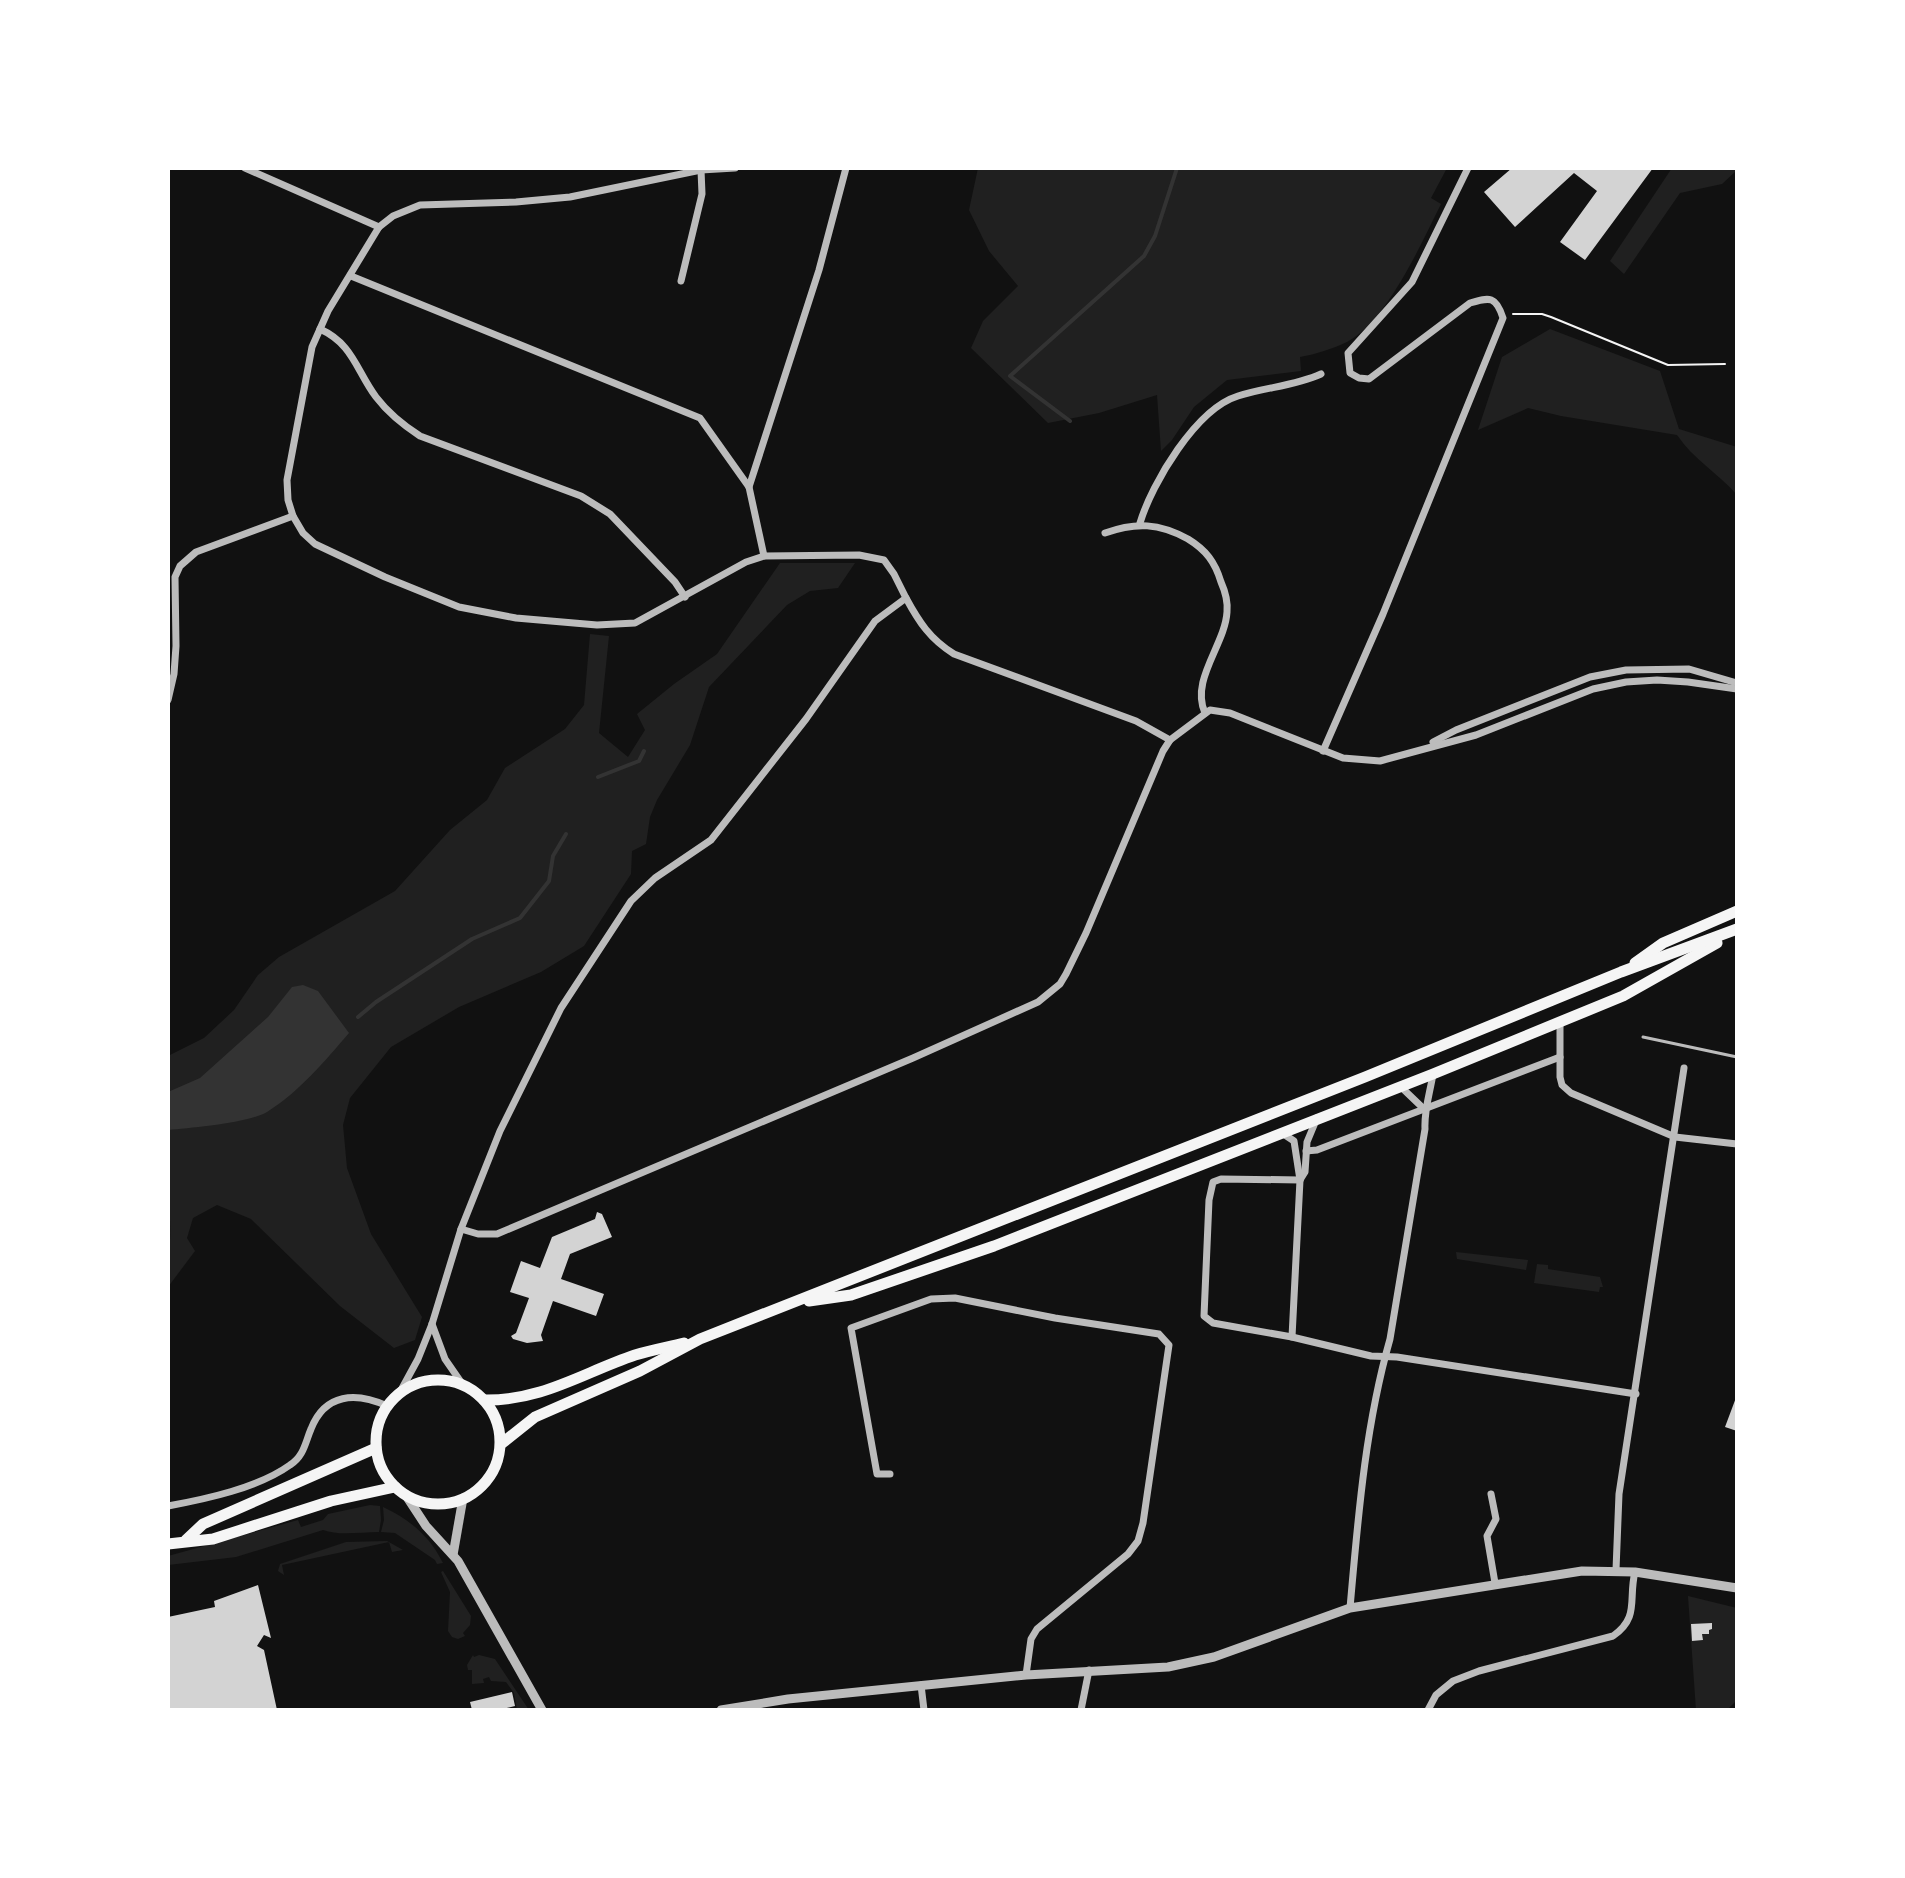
<svg xmlns="http://www.w3.org/2000/svg" width="1905" height="1878" viewBox="0 0 1905 1878" font-family="'Space Grotesk',sans-serif">
  <style>
    .green { fill: #202020 }
    .water { fill: #333 }
    .lines { fill: none; stroke-linecap: round; stroke-linejoin: round }
    .stream { stroke: #333; stroke-width: 4 }
    .building { fill: #d3d3d3 }
    .path { stroke: #f5f5f5; stroke-width: 2 }
    .service { stroke: #bcbcbc; stroke-width: 3 }
    .minor { stroke: #bcbcbc; stroke-width: 7 }
    .tertiary { stroke: #bcbcbc; stroke-width: 9 }
    .primary { stroke: #f5f5f5; stroke-width: 11 }
  </style>
  <rect width="100%" height="100%" fill="#111"/>
  <g class="green">
    <path d="M978,168H1447L1431,198L1441,204C1421,244 1387,321 1347,342C1332,349 1316,354 1300,357L1301,371L1227,380L1194,407L1172,440L1161,451L1157,395L1099,413L1048,423L971,348L983,321L1018,286L989,251L969,210Z"/>
    <path d="M1672,168H1737V170L1722,184L1680,193L1624,274L1610,261Z"/>
    <path d="M1550,329L1660,371L1679,429L1737,447V495C1718,473 1693,459 1677,435L1561,416L1528,408L1478,430L1502,357Z"/>
    <path d="M780,563H855L838,588L810,591L787,605L709,687L690,745L657,800L650,817L646,844L632,851L631,874L584,946L541,972L459,1007L391,1047L350,1098L343,1125L347,1168L371,1234L422,1317L415,1340L394,1348L340,1306L251,1219L217,1205L193,1218L187,1238L195,1251L168,1287C168,1269 173,1219 168,1207V1056L204,1038L234,1010L258,975L279,957L395,891L450,830L487,800L505,768L565,729L584,705L590,634L609,636L599,733L628,757L645,730L637,714L674,684L717,654Z"/>
    <path d="M1456,1252L1528,1260L1526,1270L1457,1259Z"/>
    <path d="M1537,1264L1548,1265V1269L1600,1277L1603,1287H1600L1599,1292L1534,1283Z"/>
    <path d="M370,1505L380,1506L381,1520L379,1532C360,1532 339,1536 323,1530L236,1557L168,1565V1556L298,1520L301,1527L323,1520L328,1514Z"/>
    <path d="M383,1507C411,1520 430,1537 443,1563L437,1564L435,1560L395,1533L381,1532L384,1520Z"/>
    <path d="M387,1541L403,1550L392,1552L389,1542L282,1565L284,1575L278,1571L280,1564L346,1542Z"/>
    <path d="M443,1571L471,1616L470,1625L463,1633L465,1636L458,1639L452,1637L448,1631L450,1592L441,1572Z"/>
    <path d="M1688,1596L1737,1608V1700L1727,1710H1696Z"/>
    <path d="M473,1655L474,1657L479,1655L495,1659L529,1710H517L514,1693L506,1682L491,1681L489,1677L483,1679L484,1683L472,1684V1670H468L467,1665Z"/>
  </g>
  <path class="water" d="M303,985L318,991L349,1033C325,1061 299,1092 267,1112C248,1123 192,1128 168,1130V1092L200,1078L268,1017L292,987Z"/>
  <g class="lines">
    <g class="stream">
      <path d="M1070,421L1010,376L1144,256L1155,236L1177,168"/>
      <path d="M598,777L639,761L644,751"/>
      <path d="M358,1017L376,1002L472,939L520,918L549,881L553,856L566,834"/>
    </g>
  </g>
  <g class="building">
    <path d="M1512,168H1653L1585,260L1560,242L1597,191L1574,173L1515,227L1484,192Z"/>
    <path d="M597,1212L602,1214L612,1237L570,1254L561,1279L604,1294L596,1316L553,1301L541,1335L543,1341L527,1343L513,1339L511,1336L516,1333L529,1298L510,1292L521,1261L540,1268L552,1237L595,1219Z"/>
    <path d="M1737,1395V1431L1725,1427Z"/>
    <path d="M258,1585L271,1638L264,1635L257,1646L264,1650L277,1710H168V1617L215,1607L214,1601Z"/>
    <path d="M1712,1623V1629L1709,1630V1634H1702L1703,1640L1692,1641L1691,1624Z"/>
    <path d="M512,1692L515,1706L498,1710H472L470,1702Z"/>
  </g>
  <g class="lines">
    <path class="path" d="M1513,314H1542L1551,317L1668,365L1725,364"/>
    <path class="service" d="M1643,1037L1737,1057"/>
    <g class="minor">
      <path d="M245,168L379,227"/>
      <path d="M351,276L700,418L749,487L764,556"/>
      <path d="M681,281L702,194L701,170"/>
      <path d="M320,329C353,344 356,370 376,397C389,414 403,425 420,436L581,496L610,514L675,582L685,597"/>
      <path d="M749,487L819,270L846,168"/>
      <path d="M1140,523C1152,483 1196,409 1238,396C1266,387 1295,386 1321,374"/>
      <path d="M1105,533C1136,522 1159,523 1188,539C1206,550 1215,562 1221,582C1225,591 1228,602 1227,612C1225,645 1190,680 1205,713"/>
      <path d="M906,598C919,622 930,639 954,654L1136,721L1170,740"/>
      <path d="M168,700L174,674L176,646L175,577L180,566L196,552L293,516"/>
      <path d="M1433,742L1456,730L1590,677L1626,670L1689,669L1737,683"/>
      <path d="M1323,751L1383,614L1503,318C1496,296 1490,297 1470,303L1369,379L1359,378L1350,373L1348,353L1412,282L1468,168"/>
      <path d="M1560,1022V1077L1562,1085L1571,1093L1675,1137L1737,1144"/>
      <path d="M1401,1087L1424,1109"/>
      <path d="M1282,1133L1294,1141L1300,1180L1292,1337"/>
      <path d="M1306,1151L1317,1150L1560,1057"/>
      <path d="M1300,1180L1221,1179L1213,1182L1209,1200L1204,1316L1213,1323L1292,1337L1371,1356L1397,1357L1636,1394"/>
      <path d="M1300,1180L1305,1172L1307,1142L1317,1118"/>
      <path d="M461,1229L478,1234H497L913,1058L1038,1002L1060,984L1066,974L1086,933L1163,751L1170,740L1210,710L1230,713L1343,758L1380,761L1476,735L1593,689L1626,682L1657,680L1688,682L1737,689"/>
      <path d="M432,1324L445,1359L463,1385"/>
      <path d="M400,1392L418,1359L432,1324L461,1229L500,1131L561,1008L631,901L655,878L711,840L806,719L875,621L906,598L894,574L884,560L859,555L764,556L746,562L635,623L597,625L516,618L459,607L385,577L315,544L303,533L293,516L288,500L287,480L312,347L328,311L379,227L393,216L420,205L516,202L570,197L701,170L735,168"/>
      <path d="M890,1474H877L851,1328L931,1299L955,1298L1055,1318L1159,1334L1169,1345L1143,1523L1138,1541L1128,1554L1037,1629L1031,1639L1026,1675"/>
      <path d="M1491,1494L1496,1519L1487,1536L1495,1583"/>
      <path d="M168,1506C206,1499 258,1488 290,1465C304,1456 305,1443 311,1429C325,1393 356,1392 387,1406"/>
      <path d="M1616,1570L1619,1494L1684,1068"/>
      <path d="M1350,1608C1358,1518 1365,1427 1390,1339L1425,1129C1424,1109 1430,1093 1433,1074"/>
      <path d="M921,1685L924,1710"/>
      <path d="M1081,1710L1089,1670"/>
      <path d="M1428,1710L1436,1695L1453,1681L1479,1671L1613,1636C1640,1617 1628,1599 1635,1572"/>
    </g>
    <g class="tertiary">
      <path d="M405,1494L426,1526L458,1561L542,1710"/>
      <path d="M453,1555L463,1498"/>
      <path d="M721,1710L788,1699L1026,1675L1168,1667L1214,1657L1350,1608L1582,1571L1635,1572L1737,1588"/>
    </g>
    <g class="primary">
      <path d="M1635,963L1663,943L1737,911"/>
      <path d="M809,1301L851,1295L994,1246L1433,1074L1623,996L1717,943"/>
      <circle cx="438" cy="1442" r="62"/>
      <path d="M484,1400C542,1401 582,1373 635,1355C651,1350 668,1347 684,1343"/>
      <path d="M501,1444L535,1417L640,1371L700,1339L1365,1077L1621,972L1737,929"/>
      <path d="M186,1540L203,1524L376,1448"/>
      <path d="M168,1544L213,1539L331,1501L395,1487"/>
    </g>
  </g>
  <rect width="1905" height="1878" fill="none" stroke="#ffffff" stroke-width="340"/>
</svg>
